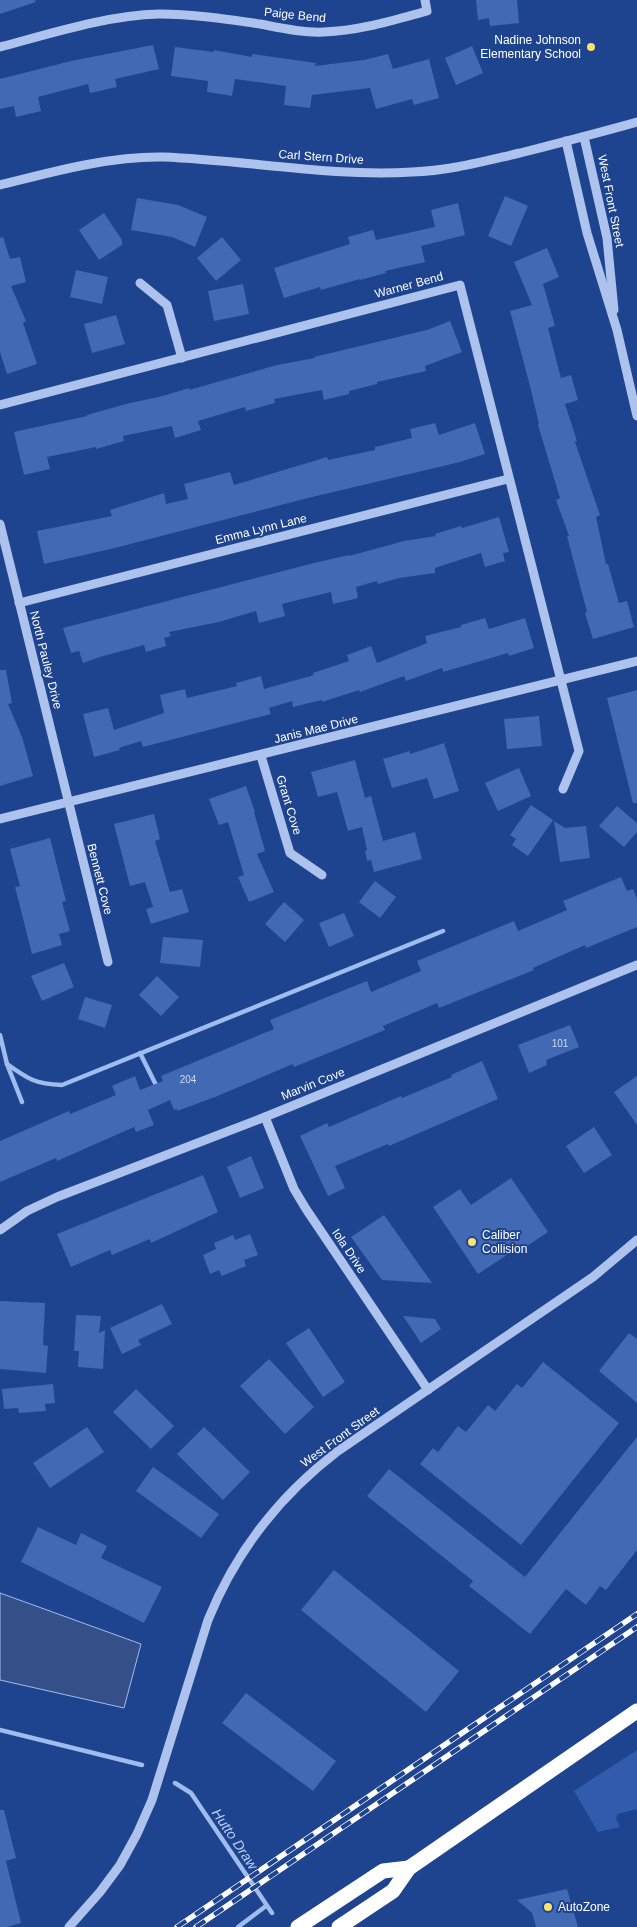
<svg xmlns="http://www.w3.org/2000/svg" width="637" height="1927" viewBox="0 0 637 1927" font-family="Arial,sans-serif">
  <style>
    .green { fill: #315bac }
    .water { fill: #355088; stroke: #a0bcef }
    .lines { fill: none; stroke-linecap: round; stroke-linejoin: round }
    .stream { stroke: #a0bcef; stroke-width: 4.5 }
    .building { fill: #4269b4 }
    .minor { stroke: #adc3ed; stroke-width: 9 }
    .highway { stroke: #fff; stroke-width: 15 }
    .rail-casing { stroke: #fff; stroke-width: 5.5 }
    .rail { stroke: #1e438f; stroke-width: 4; stroke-dasharray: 11; stroke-linecap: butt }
    .poi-dot { fill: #fce26c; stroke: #1e438f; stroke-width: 2 }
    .labels { text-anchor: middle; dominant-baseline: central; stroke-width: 4; stroke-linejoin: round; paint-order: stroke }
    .number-label { font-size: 10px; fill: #d0daec }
    .street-label { font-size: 12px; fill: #fff; stroke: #1e438f }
    .poi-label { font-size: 12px; fill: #fff; stroke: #1e438f; text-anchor: start }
    .water-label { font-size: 14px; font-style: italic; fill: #b9cdf4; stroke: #1e438f }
  </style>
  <rect width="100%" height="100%" fill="#1e438f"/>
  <path class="green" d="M637,1750V1809L618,1814L616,1818L620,1827L598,1832L574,1791Z"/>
  <path class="water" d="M0,1593L141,1644L124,1708L0,1680Z"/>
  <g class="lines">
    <g class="stream">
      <path d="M0,1035L7,1064L22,1102"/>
      <path d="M140,1053L158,1089"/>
      <path d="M7,1064C28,1079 35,1084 62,1085L443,931"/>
      <path d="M0,1730L142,1765"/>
      <path d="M175,1783L191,1793L272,1913"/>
      <path d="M238,1927L266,1906"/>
    </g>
  </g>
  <g class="building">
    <path d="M0,0H35L36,2L0,14Z"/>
    <path d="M476,0H517L519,23L490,26L489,18L478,20Z"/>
    <path d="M153,45L159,69L115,79L117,87L90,93L88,84L38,97L41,111L16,117L14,106L0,109V79L71,61Z"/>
    <path d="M472,46L483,73L456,85L445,58Z"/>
    <path d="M175,47L214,52V50L252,57V54L316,63L315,66L364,60L388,54L393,69L429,59L439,98L414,105L412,99L376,109L370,88L312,95L310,108L284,105L286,86L235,79L232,96L207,92L208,81L171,76Z"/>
    <path d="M505,196L528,206L511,246L488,236Z"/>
    <path d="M137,198L178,205L207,217L195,247L172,237L131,230Z"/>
    <path d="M458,203L465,235L421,246L425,262L385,271L386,273L360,280V279L321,290L320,287L284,298L274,268L350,244L348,237L373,230L376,240L435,227L431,210Z"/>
    <path d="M104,213L122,240V245L99,260L79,230Z"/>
    <path d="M3,237L10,259L20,257L26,282L11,286L26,321L23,323L37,364L7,374L0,352V238Z"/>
    <path d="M222,237L241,260L216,281L197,258Z"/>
    <path d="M547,248L559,277L543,284L555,326L548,328L561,378L571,375L578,400L565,404L577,441L575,442L600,515L596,517L606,564H608L619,603L627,601L634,627L593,639L585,613L587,612L567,536H569L556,500L560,498L538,425L539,424L530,386L510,311L532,305L514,262Z"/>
    <path d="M76,270L108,277L102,304L70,297Z"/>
    <path d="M243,284L249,314L214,321L208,291Z"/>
    <path d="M116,315L125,344L92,353L84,324Z"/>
    <path d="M450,321L462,352L425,366L426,371L377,382V384L349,391V394L324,400L322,390L274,399L275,403L246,411L245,407L198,421L201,430L175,438L172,426L123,436L124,441L96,449V447L47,457L50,469L24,475L14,432L87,416V415L126,404L163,396L189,388V390L277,365L315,358L314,357L427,330Z"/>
    <path d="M435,423L439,435L475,423L485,454L460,462L308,498L111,549L44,564L37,531L112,516L110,510L164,493L166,504L188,499L184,484L230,472L234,485L327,457L328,460L375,450V447L412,438L410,429Z"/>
    <path d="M499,517L509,552L503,553L505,561L485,567L481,553L435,568V573L399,578L378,584L377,581L356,587L358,598L333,604L331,592L282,604L285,616L259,623L256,611L219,622L169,632L171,636L164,638L166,646L146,652L144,645L100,657L83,663L79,651L71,653L63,628L318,562L349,555V556L404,541L436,536L435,534L461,526L462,528Z"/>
    <path d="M485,618L489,629L525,618L534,648L509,656L508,653L443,672L442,668L406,681L404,676L360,692L359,690L322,702V700L293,707L292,701L269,708L271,714L143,747L141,741L119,748L120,750L94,757L83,714L108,708L114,730L164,713L160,695L185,689L187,698L237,686L236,683L261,676L264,689L314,675L313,673L349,661L347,655L371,646L377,663L427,643L425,636L461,627V625Z"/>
    <path d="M0,670H6L12,703L8,704L22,737L33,776L0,786Z"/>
    <path d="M637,690V803H633L607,698Z"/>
    <path d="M539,716L542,746L507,749L504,719Z"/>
    <path d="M444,743L459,791L434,799L427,778L392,788L383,759L410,751V754Z"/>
    <path d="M355,760L365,798L371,796L383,841L415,832L422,859L374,872L371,860L367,861L365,851L367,850L362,827L348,831L337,792L318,797L311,772Z"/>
    <path d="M519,768L531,796L498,811L485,783Z"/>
    <path d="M246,786L255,812H254L265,851L257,854L274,892L249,902L238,877L244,875L228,822L219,825L209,799Z"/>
    <path d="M531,805L553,820L528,856L512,845L516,839L510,835Z"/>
    <path d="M617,806L637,823V832L624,847L599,826Z"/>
    <path d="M154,814L160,839L155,841L170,892L182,889L189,912L151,924L146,909L153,907L145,882L130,886L114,824Z"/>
    <path d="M554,821L565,828L586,826L590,858L560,862Z"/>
    <path d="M50,838L66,901L62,902L70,931L59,934L62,945L32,954L15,887L20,886L10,849Z"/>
    <path d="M621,877L627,891L633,889L637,899V927L586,948L585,945L533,968L534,970L439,1008L437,1003L383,1026L385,1030L294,1067L293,1064L215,1097L177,1111V1109L174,1110L170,1100L148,1110L154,1125L136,1132L134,1127L57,1161L56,1158L0,1182V1141L69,1111L70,1114L116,1095L112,1086L135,1076L140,1090L163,1081L161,1076L274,1029L270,1020L367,981L371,992L421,971L417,961L514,921L518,931L567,910L563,901Z"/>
    <path d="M375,881L396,897L380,918L359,902Z"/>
    <path d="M284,902L304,920L285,942L265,924Z"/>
    <path d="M344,913L354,936L329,947L319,923Z"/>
    <path d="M163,937L203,940L200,967L160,963Z"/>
    <path d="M64,963L74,987L42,1001L31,976Z"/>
    <path d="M157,976L179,997L161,1016L139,995Z"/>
    <path d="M85,997L112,1005L105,1028L78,1019Z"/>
    <path d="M570,1025L579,1047L546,1060L547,1065L529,1073L518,1045Z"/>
    <path d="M482,1061L498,1099L389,1146L388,1144L335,1166L345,1188L328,1196L300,1136L327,1123L329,1127L401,1096L402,1098L452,1077L451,1075Z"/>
    <path d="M637,1076V1125L614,1092Z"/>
    <path d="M594,1127L612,1155L584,1173L566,1146Z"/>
    <path d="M251,1156L264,1188L240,1198L227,1167Z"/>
    <path d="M203,1175L218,1212L151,1243L150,1239L112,1255L110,1250L71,1267L57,1234Z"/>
    <path d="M511,1178L548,1232L515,1254L513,1251L478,1274L433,1207L460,1189L471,1205Z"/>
    <path d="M384,1215L432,1283L382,1280L351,1237Z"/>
    <path d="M250,1234L258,1255L244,1260L246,1266L222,1276L219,1270L210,1274L203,1255L216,1249L214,1243L233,1235L235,1240Z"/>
    <path d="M0,1301L45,1303L43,1345L48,1346L46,1373L0,1369Z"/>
    <path d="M162,1304L172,1324L138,1340L141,1345L122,1354L110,1328Z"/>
    <path d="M76,1315L101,1316L99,1333L105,1330L103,1369L78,1367L79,1351H74Z"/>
    <path d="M403,1316L435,1319L441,1329L421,1343Z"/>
    <path d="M309,1328L345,1382L323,1397L286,1343Z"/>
    <path d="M629,1333L637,1339V1403L599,1371Z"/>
    <path d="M269,1359L314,1407L285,1434L240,1386Z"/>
    <path d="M543,1362L619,1423L521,1545L420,1464L433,1448L438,1452L458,1426L466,1432L488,1405L495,1411L517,1384L522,1388Z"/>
    <path d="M53,1384L55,1403L45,1404L46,1411L19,1413L18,1408L4,1409L2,1389Z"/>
    <path d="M136,1389L174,1426L151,1449L113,1412Z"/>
    <path d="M87,1427L104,1452L50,1488L33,1463Z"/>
    <path d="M204,1427L250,1472L223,1500L177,1454Z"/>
    <path d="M637,1437V1550L606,1590L600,1586L586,1605L566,1589L530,1634L469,1586L473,1581L367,1496L389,1469L525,1577Z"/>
    <path d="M153,1467L219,1514L201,1538L136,1491Z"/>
    <path d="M38,1527L76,1545L81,1533L107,1546L101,1558L162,1587L144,1623L21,1562Z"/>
    <path d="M334,1570L459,1671L426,1712L301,1610Z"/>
    <path d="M246,1693L336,1761L313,1791L222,1723Z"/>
    <path d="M0,1810H4L16,1858L6,1861L21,1923L7,1927H0Z"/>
    <path d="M567,1889L578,1927H536L532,1913L517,1900Z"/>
  </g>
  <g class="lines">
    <g class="minor">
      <path d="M0,47C49,34 108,15 159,14C193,14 226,19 260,24C281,28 303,33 324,32C359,31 394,20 427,11L425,0"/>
      <path d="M584,137L607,238L614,310"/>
      <path d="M566,141L587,233L617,330L637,416"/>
      <path d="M0,185C52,172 109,156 163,157C246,160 329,177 412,172C449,171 485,161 520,153C559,143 598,133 637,122"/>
      <path d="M140,283L167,305L182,358"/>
      <path d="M0,405L460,285L579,751L563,789"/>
      <path d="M0,524L108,962"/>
      <path d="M19,603L508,479"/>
      <path d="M261,756L290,853L322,875"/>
      <path d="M0,819L637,661"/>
      <path d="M265,1117L294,1189L306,1209L428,1390"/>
      <path d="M0,1230L27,1211L57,1197L265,1117L637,965"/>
      <path d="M69,1927L100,1892L120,1865L137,1834L152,1800L208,1620C236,1551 279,1496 338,1451L593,1277L637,1240"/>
    </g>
    <g class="highway">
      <path d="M298,1927L383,1871L409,1868"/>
      <path d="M339,1927L393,1891L409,1868L637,1711"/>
    </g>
    <defs>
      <g id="rail">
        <path d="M177,1927L637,1614"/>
        <path d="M196,1927L637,1627"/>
      </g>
    </defs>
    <use href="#rail" class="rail-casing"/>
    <use href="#rail" class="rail"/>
  </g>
  <g class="poi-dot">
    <circle cx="591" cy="47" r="5"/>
    <circle cx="472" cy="1242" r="5"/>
    <circle cx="548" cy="1907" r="5"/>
  </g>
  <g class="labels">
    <g class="number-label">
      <text x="560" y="1043">101</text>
      <text x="188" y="1079">204</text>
    </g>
    <g class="street-label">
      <text transform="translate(295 15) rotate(6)">Paige Bend</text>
      <text transform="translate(321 157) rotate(4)">Carl Stern Drive</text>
      <text transform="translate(611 201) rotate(79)">West Front Street</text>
      <text transform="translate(409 285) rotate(-15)">Warner Bend</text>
      <text transform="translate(261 529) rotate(-14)">Emma Lynn Lane</text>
      <text transform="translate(46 660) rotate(76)">North Pauley Drive</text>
      <text transform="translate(316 729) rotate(-14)">Janis Mae Drive</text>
      <text transform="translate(289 805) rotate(73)">Grant Cove</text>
      <text transform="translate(100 879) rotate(76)">Bennett Cove</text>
      <text transform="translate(313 1084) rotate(-22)">Marvin Cove</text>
      <text transform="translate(349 1251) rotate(56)">Iola Drive</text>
      <text transform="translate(340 1437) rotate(-36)">West Front Street</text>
    </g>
    <g class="poi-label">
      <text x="581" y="40" text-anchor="end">Nadine Johnson<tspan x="581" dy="14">Elementary School</tspan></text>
      <text x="482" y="1235">Caliber<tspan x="482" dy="14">Collision</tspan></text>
      <text x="558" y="1907">AutoZone</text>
    </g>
    <g class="water-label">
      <text transform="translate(235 1839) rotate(56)">Hutto Draw</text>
    </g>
  </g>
</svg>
